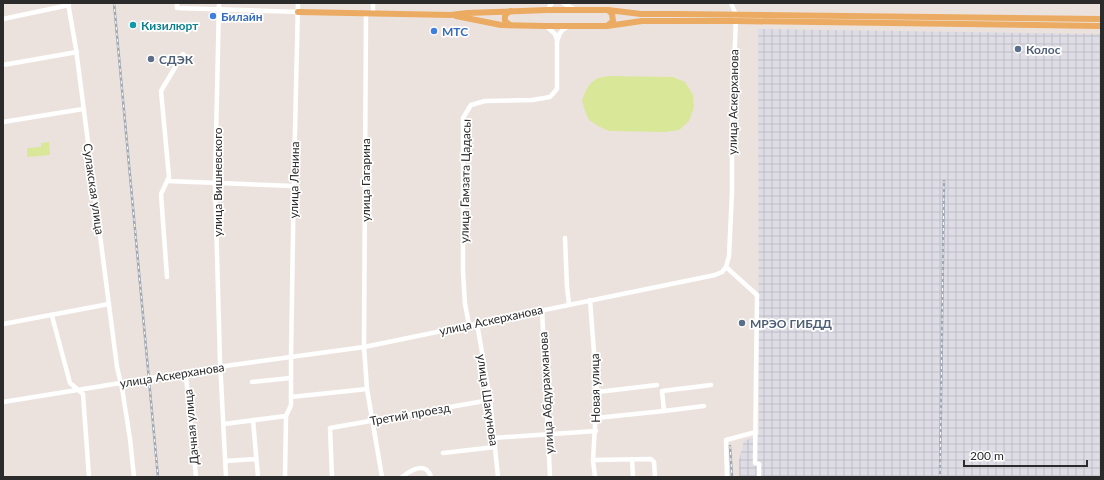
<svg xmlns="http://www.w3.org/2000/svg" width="1104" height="480" viewBox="0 0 1104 480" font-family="Lato,sans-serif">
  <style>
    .industrial { fill: url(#industrial-grid) }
    .pitch { fill: #d8e798 }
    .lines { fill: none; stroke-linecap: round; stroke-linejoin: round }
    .minor { stroke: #fff; stroke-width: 4.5 }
    .major { stroke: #ecab62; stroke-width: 6 }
    .rail-casing { stroke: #a0a8b4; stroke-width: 2.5 }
    .rail { stroke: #fff; stroke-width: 1; stroke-dasharray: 3; stroke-linecap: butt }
    .shop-dot { fill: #3f7fe0; stroke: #fff; stroke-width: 1.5 }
    .culture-dot { fill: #0f9aa8; stroke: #fff; stroke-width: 1.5 }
    .service-dot { fill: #5c6f8a; stroke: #fff; stroke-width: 1.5 }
    .labels { text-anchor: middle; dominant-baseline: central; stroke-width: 3.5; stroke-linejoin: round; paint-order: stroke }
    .shop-label { font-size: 12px; font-weight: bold; fill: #366cbe; stroke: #fff; text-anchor: start }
    .culture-label { font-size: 12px; font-weight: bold; fill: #0d838f; stroke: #fff; text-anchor: start }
    .service-label { font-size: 12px; font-weight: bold; fill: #4e5e75; stroke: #fff; text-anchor: start }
    .street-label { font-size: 12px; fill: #2b2b2b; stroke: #fff }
  </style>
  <defs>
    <pattern id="industrial-grid" width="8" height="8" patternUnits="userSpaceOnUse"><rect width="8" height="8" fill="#dedde5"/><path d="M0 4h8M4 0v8" fill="none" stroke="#bfbec5"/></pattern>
  </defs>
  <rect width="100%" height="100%" fill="#ece2dd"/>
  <path class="industrial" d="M758,29L1101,34V477H739V460L744,441L759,435Z"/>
  <g class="pitch">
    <path d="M608,76L673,77L685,82L693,95L694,107L689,121L679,130L665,132L609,131L598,126L589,120L585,111L582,100L586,90L591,83L598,78Z"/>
    <path d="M49,142L50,155L27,157V148L41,147V143Z"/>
  </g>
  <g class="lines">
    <g class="minor">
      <path d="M68,3L76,49L117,367L122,388L130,439L134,477"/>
      <path d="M177,3V8L298,12"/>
      <path d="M219,3L215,183L220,361L226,477"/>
      <path d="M373,3V13"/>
      <path d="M563,3L574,9"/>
      <path d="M547,10L552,3"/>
      <path d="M366,13L364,347L367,389L382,477"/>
      <path d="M3,19L69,5"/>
      <path d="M546,26L555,34L557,40"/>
      <path d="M3,65L77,52"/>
      <path d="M3,122L83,109"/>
      <path d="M167,181L293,186"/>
      <path d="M565,238L567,287L569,304"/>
      <path d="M726,267L757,295L755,463L759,464V477"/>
      <path d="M167,277L161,194L169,177L161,91L183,54"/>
      <path d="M590,300L597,392L593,460L595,477"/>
      <path d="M542,310L550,477"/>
      <path d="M52,316L70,383L83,394L89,477"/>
      <path d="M477,323L490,400L498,477"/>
      <path d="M3,324L109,304"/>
      <path d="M469,325L465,304L463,272V118L471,105L485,101L532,100L550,97L557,89V42C559,34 560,31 567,27"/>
      <path d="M186,377L196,477"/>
      <path d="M252,382L291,378"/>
      <path d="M597,392L657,385"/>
      <path d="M291,397L367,389"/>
      <path d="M3,402L232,365L364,347L715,275L722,272L726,267L729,256L732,192V125L736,15L731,3"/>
      <path d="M664,411L662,391L711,385"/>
      <path d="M596,418L664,411L704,406"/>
      <path d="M253,420L258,477"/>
      <path d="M224,424L286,416"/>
      <path d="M493,438L596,431"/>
      <path d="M443,453L495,447"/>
      <path d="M632,459L633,477"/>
      <path d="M593,460L651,459L654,462L655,477"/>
      <path d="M225,461L256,459"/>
      <path d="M285,477L286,416L291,405V357L294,173L298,3"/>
      <path d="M332,477L330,428L490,400"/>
      <path d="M402,477C411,470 426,461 431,477"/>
      <path d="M727,477L726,440L756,432"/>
    </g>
    <g class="major">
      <path d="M298,12L451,15L467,13L547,10H608L641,14H675L1101,19"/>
      <path d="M456,16L501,25L546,26H607L642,21H735L1101,26"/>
      <path d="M510,25L505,21C504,15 506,13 511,11"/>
      <path d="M607,26L613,21L612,14L608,10"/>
    </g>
    <defs>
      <g id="rail">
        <path d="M114,3L158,477"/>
        <path d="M730,446L732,477"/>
        <path d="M940,477L944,181"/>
      </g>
    </defs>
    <use href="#rail" class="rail-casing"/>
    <use href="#rail" class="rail"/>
  </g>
  <g class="shop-dot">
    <circle cx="213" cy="16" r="4"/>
    <circle cx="434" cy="31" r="4"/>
  </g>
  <circle class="culture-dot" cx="133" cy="25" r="4"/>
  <g class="service-dot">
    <circle cx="1018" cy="49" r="4"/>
    <circle cx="151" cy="59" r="4"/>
    <circle cx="742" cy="323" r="4"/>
  </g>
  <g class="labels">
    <g class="shop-label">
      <text x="221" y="16">Билайн</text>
      <text x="442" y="31">МТС</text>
    </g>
    <g class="culture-label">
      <text x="141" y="25">Кизилюрт</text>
    </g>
    <g class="service-label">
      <text x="1026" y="49">Колос</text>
      <text x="159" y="59">СДЭК</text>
      <text x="750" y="323">МРЭО ГИБДД</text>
    </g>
    <g class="street-label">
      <text transform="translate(733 102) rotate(-89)">улица Аскерханова</text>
      <text transform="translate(294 180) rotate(-89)">улица Ленина</text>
      <text transform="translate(365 180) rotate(-90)">улица Гагарина</text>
      <text transform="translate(465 181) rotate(-89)">улица Гамзата Цадасы</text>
      <text transform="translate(217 182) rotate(-90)">улица Вишневского</text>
      <text transform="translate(94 189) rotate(82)">Сулакская улица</text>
      <text transform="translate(491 320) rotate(-12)">улица Аскерханова</text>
      <text transform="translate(172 375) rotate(-9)">улица Аскерханова</text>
      <text transform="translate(595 388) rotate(-91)">Новая улица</text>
      <text transform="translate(546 393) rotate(-93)">улица Абдурахманова</text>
      <text transform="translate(488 400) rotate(82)">улица Шакунова</text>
      <text transform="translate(410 414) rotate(-10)">Третий проезд</text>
      <text transform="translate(191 427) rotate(-95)">Дачная улица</text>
    </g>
  </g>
  <rect width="1104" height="480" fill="none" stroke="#2b2b2b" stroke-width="8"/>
  <path d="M964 460v6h123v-6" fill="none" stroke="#2b2b2b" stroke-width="2"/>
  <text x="970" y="460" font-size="12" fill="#2b2b2b" stroke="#ffffff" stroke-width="3" paint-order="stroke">200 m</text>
</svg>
